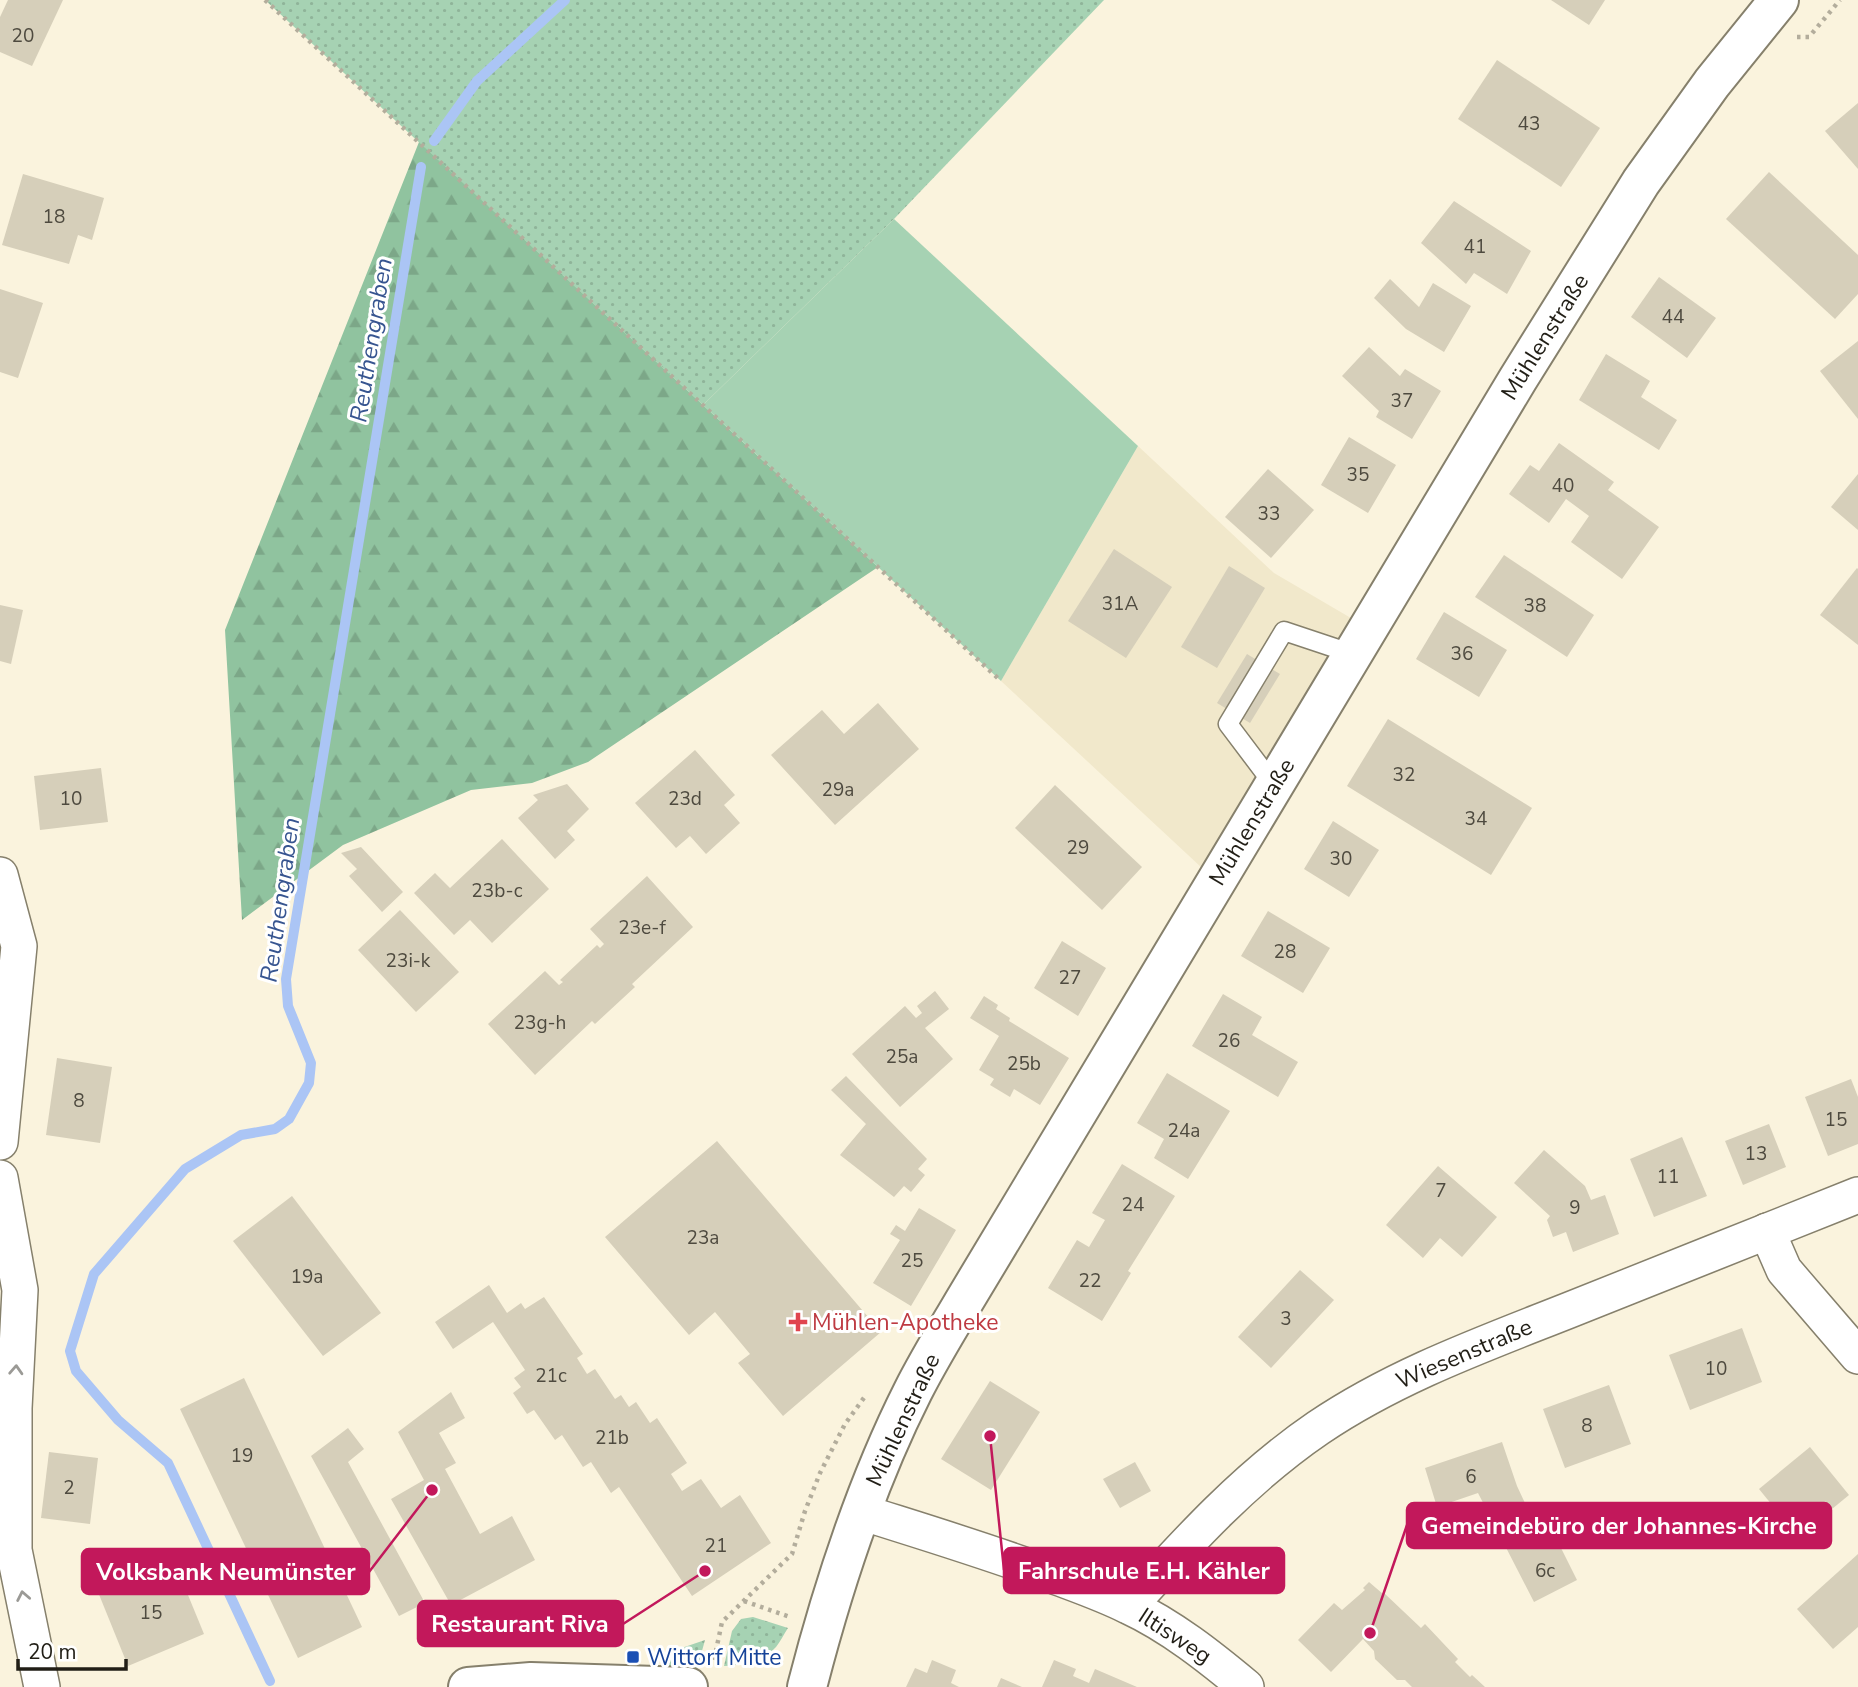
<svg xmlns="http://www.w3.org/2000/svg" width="1858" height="1687" viewBox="0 0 1858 1687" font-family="'Nunito Sans',sans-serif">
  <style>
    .built { fill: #f1e8cb }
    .grass { fill: url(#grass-dots) }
    .forest { fill: url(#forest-firs) }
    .park { fill: #a6d2b3 }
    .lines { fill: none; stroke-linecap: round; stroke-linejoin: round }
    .stream { stroke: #abc5f5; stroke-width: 10 }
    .building { fill: #d6cfba }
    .lane-casing { stroke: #86806c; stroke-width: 21 }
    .street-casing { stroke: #86806c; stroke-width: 38 }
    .secondary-casing { stroke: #86806c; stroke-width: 42 }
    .path { stroke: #b3ad9c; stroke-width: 4.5; stroke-dasharray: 3.5 5; stroke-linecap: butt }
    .lane { stroke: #fff; stroke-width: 18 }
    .street { stroke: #fff; stroke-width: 35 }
    .secondary { stroke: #fff; stroke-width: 38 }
    .oneway { stroke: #9b9a96 }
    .health-dot { fill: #e0444e; stroke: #fff; stroke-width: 2.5 }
    .transit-dot { fill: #1a4fb4; stroke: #fff; stroke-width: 2.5 }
    .labels { text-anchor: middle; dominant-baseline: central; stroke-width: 6; stroke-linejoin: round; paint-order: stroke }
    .number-label { font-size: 19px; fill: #4e4a3f }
    .street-label { font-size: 23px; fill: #211e16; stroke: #fff }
    .health-label { font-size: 23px; fill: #be3a42; stroke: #fff; text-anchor: start }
    .transit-label { font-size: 23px; fill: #164399; stroke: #fff; text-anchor: start }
    .water-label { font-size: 24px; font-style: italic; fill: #375590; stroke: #fff }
    .leader { fill: none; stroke: #c2185b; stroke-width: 2.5 }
    .callout-dot { fill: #c2185b; stroke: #fff; stroke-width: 2.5 }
    .callout { fill: #c2185b; stroke: #c2185b; stroke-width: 2.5 }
    .callout-label { font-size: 24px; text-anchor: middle; font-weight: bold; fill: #fff }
  </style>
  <defs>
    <pattern id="grass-dots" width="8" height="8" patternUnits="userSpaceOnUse" patternTransform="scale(1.75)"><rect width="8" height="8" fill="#a6d2b3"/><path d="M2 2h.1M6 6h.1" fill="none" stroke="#8fb499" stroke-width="1.8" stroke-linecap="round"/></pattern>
    <pattern id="forest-firs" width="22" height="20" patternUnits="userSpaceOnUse" patternTransform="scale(1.75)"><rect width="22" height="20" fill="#90c39f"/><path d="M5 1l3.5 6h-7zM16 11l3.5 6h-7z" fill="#7ca788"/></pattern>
  </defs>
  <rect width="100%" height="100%" fill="#faf3dd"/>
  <path class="built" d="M1138,446L1274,573L1368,628L1216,881L1001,681Z"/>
  <g class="grass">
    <path d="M265,0H1104L894,219L703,405Z"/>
    <path d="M753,1617L788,1628C784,1634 780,1642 776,1647C762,1662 743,1665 724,1666L732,1631L741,1619Z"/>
    <path d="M705,1640L697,1669L661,1666L664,1654Z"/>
  </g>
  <path class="forest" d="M419,142L878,567L588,762L532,783L471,790L343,845L242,920L225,630Z"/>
  <path class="park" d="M894,219L1138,446L1001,681L703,405Z"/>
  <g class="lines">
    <g class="stream">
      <path d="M434,141L477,81L565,0"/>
      <path d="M270,1681L168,1463L118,1420L76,1371L70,1351L94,1274L185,1169L241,1135L275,1129L289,1119L309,1083L311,1063L288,1006L286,979L421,167"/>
    </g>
  </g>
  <g class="building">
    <path d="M8,0H63L32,66L0,52V17Z"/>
    <path d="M1551,0H1605L1589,25Z"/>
    <path d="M1497,60L1600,128L1561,187L1458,119Z"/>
    <path d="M1858,103V169L1825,131Z"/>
    <path d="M1769,172L1858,255V294L1835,319L1726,219Z"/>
    <path d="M23,174L104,198L92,240L78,235L69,264L2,245Z"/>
    <path d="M1454,201L1531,251L1507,294L1474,273L1466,284L1421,243Z"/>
    <path d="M1659,277L1716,318L1687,358L1631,317Z"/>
    <path d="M1390,279L1419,307L1433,283L1471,306L1444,352L1406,329L1374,298Z"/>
    <path d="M0,289L43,303L18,378L0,372Z"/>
    <path d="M1858,341V419L1820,371Z"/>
    <path d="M1369,347L1400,376L1405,369L1441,391L1412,439L1376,417L1379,411L1342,376Z"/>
    <path d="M1606,354L1650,381L1641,397L1677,420L1659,450L1579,400Z"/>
    <path d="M1349,437L1396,465L1368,513L1321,485Z"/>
    <path d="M1559,443L1614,482L1608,490L1659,527L1622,579L1571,542L1589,516L1566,499L1549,523L1509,494L1530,465L1539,471Z"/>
    <path d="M1268,469L1314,510L1271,558L1225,517Z"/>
    <path d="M1858,474V530L1831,507Z"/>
    <path d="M1114,549L1172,587L1126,658L1068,621Z"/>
    <path d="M1504,555L1594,615L1567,657L1475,597Z"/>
    <path d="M1229,566L1265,588L1217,668L1181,647Z"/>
    <path d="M1857,568L1858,569V645L1820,615Z"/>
    <path d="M0,605L23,610L11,664L0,661Z"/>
    <path d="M1444,612L1507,650L1479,697L1416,659Z"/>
    <path d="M1247,654L1280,674L1250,723L1217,703Z"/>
    <path d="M878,703L919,749L835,825L771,755L822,710L844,734Z"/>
    <path d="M1388,719L1532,808L1491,875L1347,786Z"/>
    <path d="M695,750L735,795L724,805L740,823L706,854L690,836L676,848L635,803Z"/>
    <path d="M101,768L108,822L40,830L34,776Z"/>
    <path d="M567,784L589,809L567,831L575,840L555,859L518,818L538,800L533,795Z"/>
    <path d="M1055,785L1142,867L1102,910L1015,828Z"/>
    <path d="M1333,821L1379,850L1349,897L1304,869Z"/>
    <path d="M502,839L549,889L492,943L470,920L454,935L414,893L435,873L450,888Z"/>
    <path d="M361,847L403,892L382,912L349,876L357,869L341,853Z"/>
    <path d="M647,876L693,927L632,984L635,987L595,1024L592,1021L535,1075L488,1024L545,971L559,985L563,982L560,980L597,945L600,948L604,944L590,929Z"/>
    <path d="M400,910L459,972L416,1012L358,950Z"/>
    <path d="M1268,911L1330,948L1303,993L1241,956Z"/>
    <path d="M1062,941L1106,968L1078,1016L1034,988Z"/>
    <path d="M935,991L949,1009L925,1028L953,1059L900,1107L852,1054L905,1006L916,1018L922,1013L917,1006Z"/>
    <path d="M1223,994L1262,1017L1252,1035L1298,1062L1278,1097L1192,1046Z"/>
    <path d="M984,996L998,1005L996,1009L1010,1018L1009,1021L1069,1058L1040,1105L1014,1089L1010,1097L990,1085L994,1079L979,1070L999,1036L970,1018Z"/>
    <path d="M57,1058L112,1067L100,1143L46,1135Z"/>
    <path d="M1167,1073L1230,1111L1188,1179L1154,1158L1164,1139L1137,1123Z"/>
    <path d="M846,1076L927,1159L918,1169L925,1175L911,1192L904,1186L894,1197L840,1155L866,1124L831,1090Z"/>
    <path d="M1851,1079L1858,1097V1144L1828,1156L1805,1097Z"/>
    <path d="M1769,1124L1786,1167L1743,1185L1725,1141Z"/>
    <path d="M1682,1137L1707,1196L1654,1217L1630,1159Z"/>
    <path d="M717,1141L881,1332L783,1416L738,1363L750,1354L715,1312L689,1335L605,1237Z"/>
    <path d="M1544,1150L1585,1186L1591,1200L1605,1195L1619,1234L1573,1252L1566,1232L1553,1237L1547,1220L1550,1216L1514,1183Z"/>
    <path d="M1122,1164L1175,1196L1128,1271L1131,1273L1102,1321L1048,1288L1077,1240L1089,1247L1105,1220L1092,1213Z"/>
    <path d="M1438,1166L1497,1217L1462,1257L1440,1238L1423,1258L1386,1225Z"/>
    <path d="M292,1196L381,1313L323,1356L233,1241Z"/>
    <path d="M919,1208L956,1230L911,1306L873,1283L900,1240L890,1234L896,1225L905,1231Z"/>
    <path d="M1300,1270L1334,1300L1271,1368L1238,1337Z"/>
    <path d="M489,1285L507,1313L521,1303L525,1309L544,1297L583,1354L577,1358L587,1374L595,1369L615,1399L621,1395L629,1407L636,1402L650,1423L657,1418L687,1463L671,1474L682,1491L701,1479L721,1508L740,1495L771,1543L692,1596L619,1487L611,1493L591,1462L583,1467L562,1435L555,1440L534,1410L527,1414L513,1393L521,1387L514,1378L525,1370L493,1322L453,1349L435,1322Z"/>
    <path d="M1742,1328L1762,1382L1690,1410L1669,1355Z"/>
    <path d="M244,1378L362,1627L298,1658L180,1409Z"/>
    <path d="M990,1381L1040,1412L991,1490L941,1459Z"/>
    <path d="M1609,1385L1631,1444L1565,1468L1543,1409Z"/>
    <path d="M451,1392L465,1418L439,1433L456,1463L445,1469L480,1534L512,1516L535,1560L451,1605L391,1499L424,1480L398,1432Z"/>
    <path d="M348,1428L364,1449L348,1462L425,1603L399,1616L311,1456Z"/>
    <path d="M1502,1442L1517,1486L1531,1516L1534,1522L1545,1516L1577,1580L1534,1602L1478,1493L1437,1507L1425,1468Z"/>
    <path d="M1810,1447L1849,1495L1798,1537L1759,1489Z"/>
    <path d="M49,1452L98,1458L90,1524L41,1518Z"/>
    <path d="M1135,1462L1151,1491L1120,1508L1103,1479Z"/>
    <path d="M1858,1554V1627L1833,1649L1797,1609Z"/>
    <path d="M174,1561L204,1634L128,1666L98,1592Z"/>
    <path d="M1369,1582L1383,1594L1384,1593L1421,1628L1425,1624L1458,1659L1455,1662L1470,1677L1472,1675L1485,1687H1412L1405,1680H1397L1375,1659L1374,1651L1363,1639L1331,1672L1298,1640L1334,1603L1342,1610L1365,1590L1363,1588Z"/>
    <path d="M932,1660L956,1670L951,1683L959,1687H906L915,1668L927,1673Z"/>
    <path d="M1054,1660L1076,1669L1073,1676L1089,1683L1095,1669L1137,1687H1042Z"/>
    <path d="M1001,1678L1022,1687H997Z"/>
  </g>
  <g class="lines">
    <defs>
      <path id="lane" d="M1274,785L1228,724L1284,631L1353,654"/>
      <g id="street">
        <path d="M0,875L19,946L0,1142"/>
        <path d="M0,1178L20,1290L14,1408V1550L42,1687"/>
        <path d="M1767,1231L1784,1270L1858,1356"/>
        <path d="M861,1512C924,1532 987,1551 1049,1574C1075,1584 1102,1593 1128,1606C1171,1626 1210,1657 1246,1687"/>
        <path d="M1129,1606C1187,1542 1246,1477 1318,1428C1395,1376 1481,1345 1567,1311C1664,1272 1761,1234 1858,1195"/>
      </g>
      <g id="secondary">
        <path d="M468,1687L531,1682L688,1687"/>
        <path d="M807,1687C833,1586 866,1484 913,1391C928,1361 946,1332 963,1303L1518,379L1641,182L1712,83L1779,0"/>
      </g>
    </defs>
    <use href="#lane" class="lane-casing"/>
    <use href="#street" class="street-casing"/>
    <use href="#secondary" class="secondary-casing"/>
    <g class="path">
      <path d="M265,0L1001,681"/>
      <path d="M1797,37H1809L1840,0"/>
      <path d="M744,1601L790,1617"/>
      <path d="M714,1660L722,1622L792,1554L805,1511L820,1473L845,1424L866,1395"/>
    </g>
    <use href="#lane" class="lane"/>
    <use href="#street" class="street"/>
    <use href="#secondary" class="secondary"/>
  </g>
  <defs><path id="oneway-chevron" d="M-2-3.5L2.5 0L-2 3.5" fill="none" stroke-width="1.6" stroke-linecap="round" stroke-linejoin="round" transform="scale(1.75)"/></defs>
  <g class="oneway">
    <use href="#oneway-chevron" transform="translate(16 1370) rotate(-87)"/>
    <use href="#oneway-chevron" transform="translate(23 1596) rotate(-101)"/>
  </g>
  <path class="health-dot" d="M794.5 1311.5h7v7h7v7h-7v7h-7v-7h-7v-7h7z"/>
  <rect class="transit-dot" x="626" y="1650" width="14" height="14" rx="3.5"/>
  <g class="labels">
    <g class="number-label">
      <text x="23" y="36">20</text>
      <text x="1529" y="124">43</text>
      <text x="54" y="217">18</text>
      <text x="1475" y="247">41</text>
      <text x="1673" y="317">44</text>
      <text x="1402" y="401">37</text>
      <text x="1358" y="475">35</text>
      <text x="1563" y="486">40</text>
      <text x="1269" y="514">33</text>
      <text x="1120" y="604">31A</text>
      <text x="1535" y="606">38</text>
      <text x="1462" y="654">36</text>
      <text x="1404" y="775">32</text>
      <text x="838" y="790">29a</text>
      <text x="71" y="799">10</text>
      <text x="685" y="799">23d</text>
      <text x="1476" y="819">34</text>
      <text x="1078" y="848">29</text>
      <text x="1341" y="859">30</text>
      <text x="497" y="891">23b-c</text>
      <text x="642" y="928">23e-f</text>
      <text x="1285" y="952">28</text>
      <text x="408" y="961">23i-k</text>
      <text x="1070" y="978">27</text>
      <text x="540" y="1023">23g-h</text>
      <text x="1229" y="1041">26</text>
      <text x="902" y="1057">25a</text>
      <text x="1024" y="1064">25b</text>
      <text x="79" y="1101">8</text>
      <text x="1836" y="1120">15</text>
      <text x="1184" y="1131">24a</text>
      <text x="1756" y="1154">13</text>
      <text x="1668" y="1177">11</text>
      <text x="1441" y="1191">7</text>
      <text x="1133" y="1205">24</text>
      <text x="1575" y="1208">9</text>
      <text x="703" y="1238">23a</text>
      <text x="912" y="1261">25</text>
      <text x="307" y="1277">19a</text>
      <text x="1090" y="1281">22</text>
      <text x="1286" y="1319">3</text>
      <text x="1716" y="1369">10</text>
      <text x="551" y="1376">21c</text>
      <text x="1587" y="1426">8</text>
      <text x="612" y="1438">21b</text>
      <text x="242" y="1456">19</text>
      <text x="1471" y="1477">6</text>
      <text x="69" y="1488">2</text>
      <text x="716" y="1546">21</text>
      <text x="1545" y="1571">6c</text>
      <text x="151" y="1613">15</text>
    </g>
    <g class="street-label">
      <text transform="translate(1545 337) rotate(-58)">Mühlenstraße</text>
      <text transform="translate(1252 822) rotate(-59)">Mühlenstraße</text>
      <text transform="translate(1464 1354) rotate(-23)">Wiesenstraße</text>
      <text transform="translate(903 1420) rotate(-65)">Mühlenstraße</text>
      <text transform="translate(1175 1636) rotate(33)">Iltisweg</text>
    </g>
    <g class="health-label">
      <text x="812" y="1322">Mühlen-Apotheke</text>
    </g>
    <g class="transit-label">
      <text x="647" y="1657">Wittorf Mitte</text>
    </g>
    <g class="water-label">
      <text transform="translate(371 340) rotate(-81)">Reuthengraben</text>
      <text transform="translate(280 900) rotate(-82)">Reuthengraben</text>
    </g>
  </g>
  <path class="leader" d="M1370 1633L1407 1525M990 1436L1004 1570M432 1490L369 1572M705 1571L623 1624"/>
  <g class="callout-dot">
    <circle cx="1370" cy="1633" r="7"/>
    <circle cx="990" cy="1436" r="7"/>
    <circle cx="432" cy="1490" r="7"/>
    <circle cx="705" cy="1571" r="7"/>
  </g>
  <g class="callout">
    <rect x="1407" y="1503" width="424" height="45" rx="7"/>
    <rect x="1004" y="1548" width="280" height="45" rx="7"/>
    <rect x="82" y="1549" width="287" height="45" rx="7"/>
    <rect x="418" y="1601" width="205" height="45" rx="7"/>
  </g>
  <g class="callout-label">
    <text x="1619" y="1534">Gemeindebüro der Johannes-Kirche</text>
    <text x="1144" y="1579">Fahrschule E.H. Kähler</text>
    <text x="226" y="1580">Volksbank Neumünster</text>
    <text x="520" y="1632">Restaurant Riva</text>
  </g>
  <path d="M18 1659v10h108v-10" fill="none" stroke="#211e16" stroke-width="3.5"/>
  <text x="28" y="1659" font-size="21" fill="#211e16" stroke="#ffffff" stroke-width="5" paint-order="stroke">20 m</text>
</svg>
